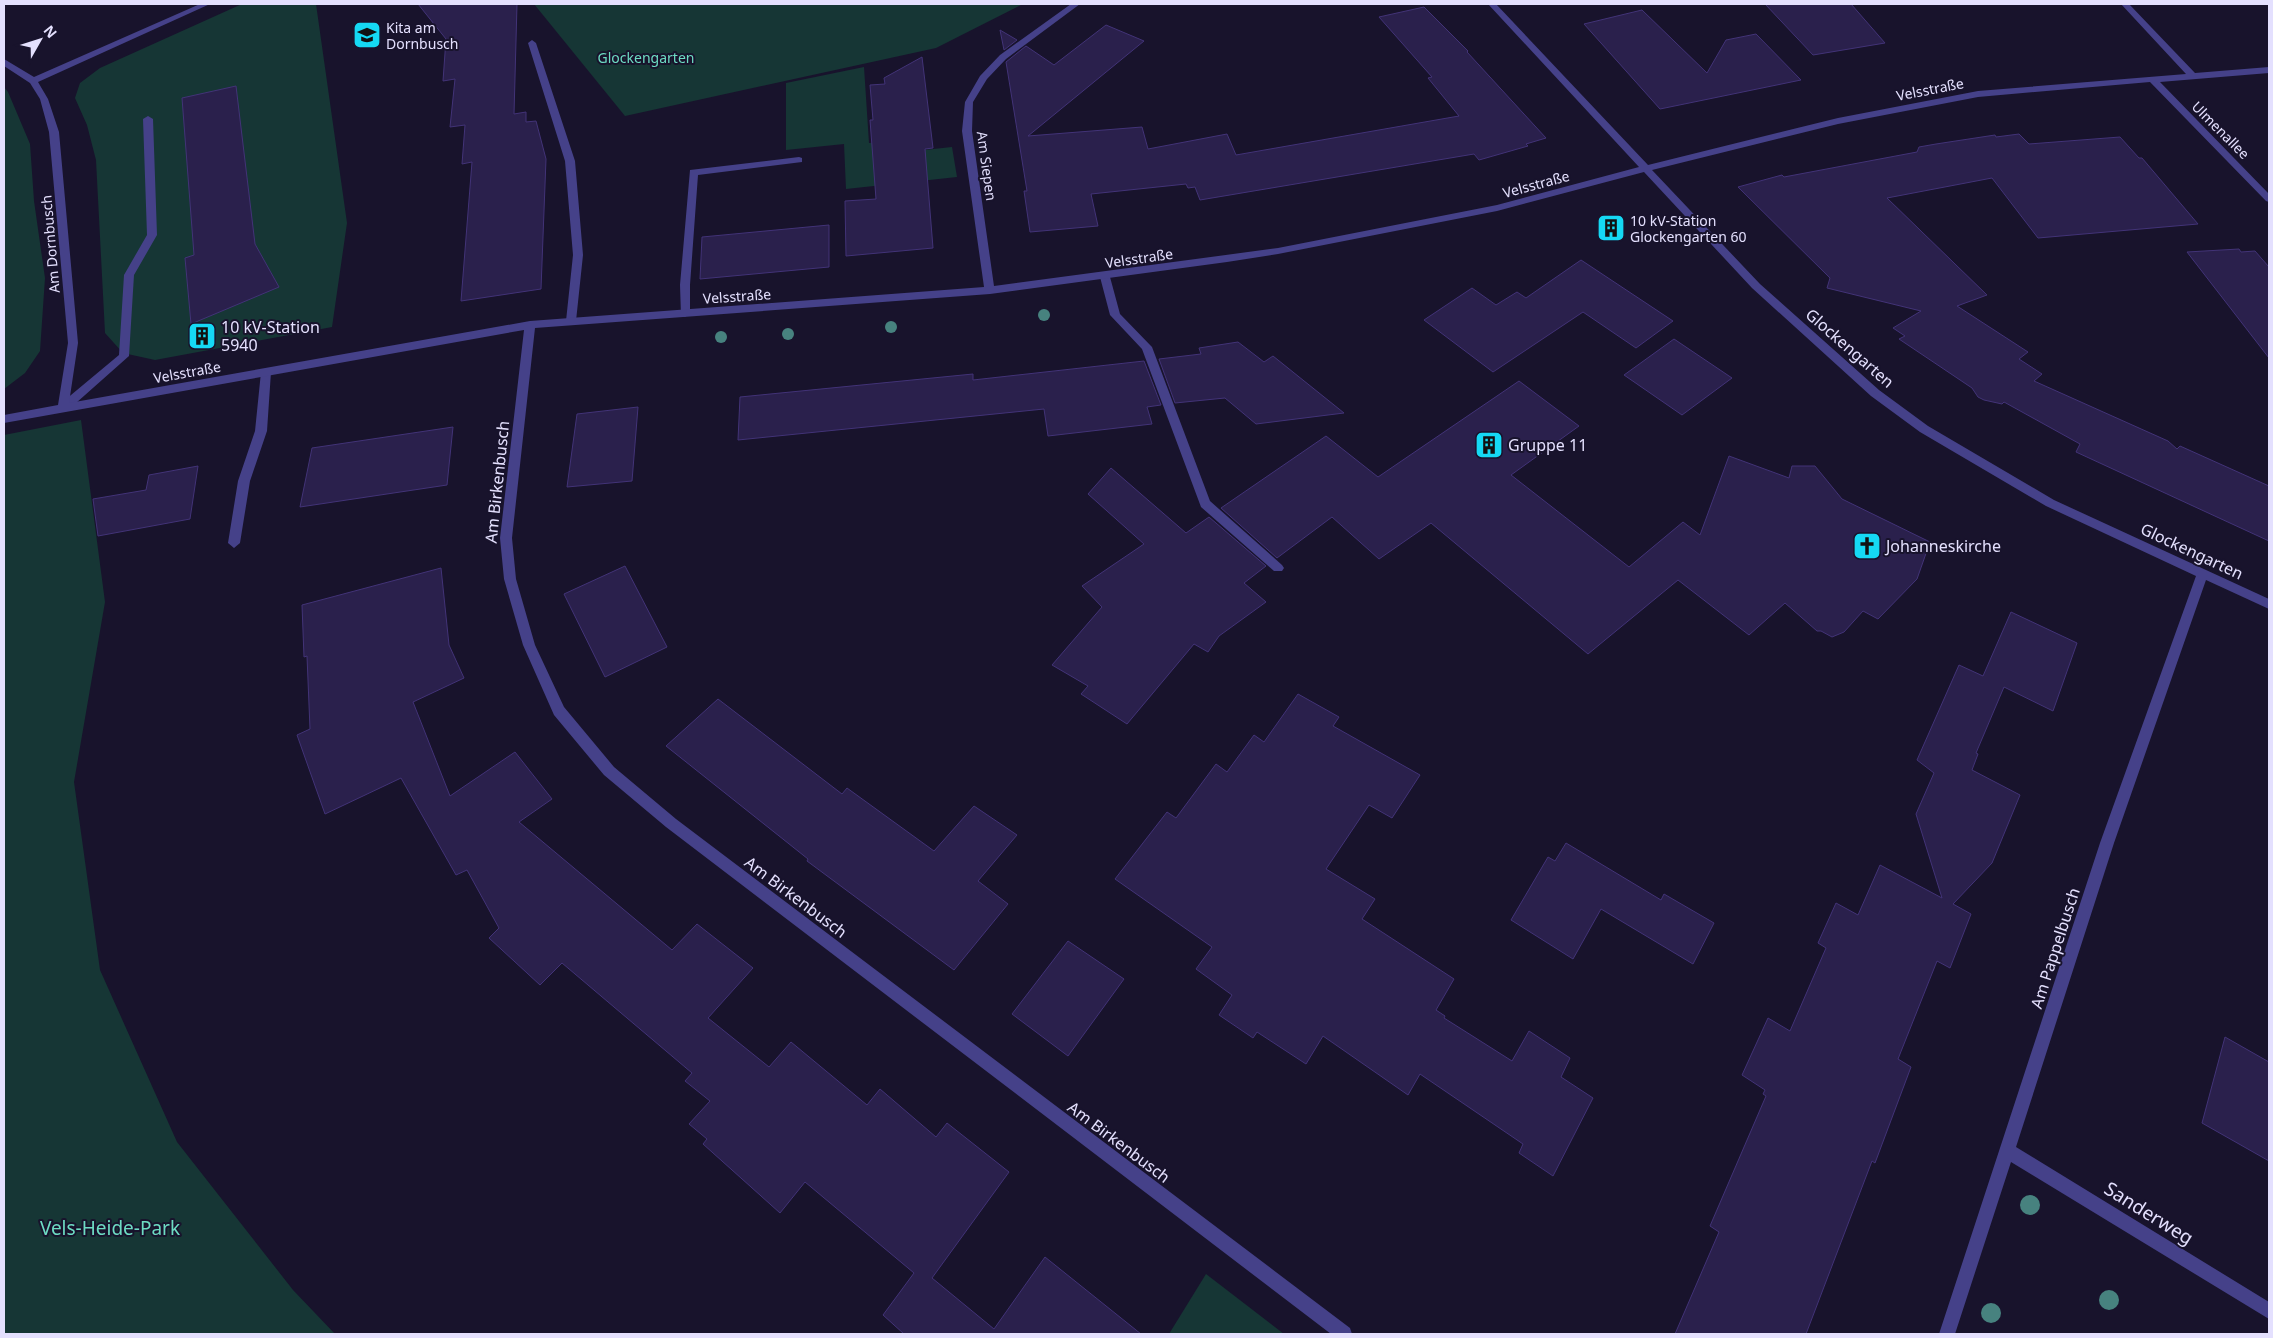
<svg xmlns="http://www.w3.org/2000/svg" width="2273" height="1338" viewBox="0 0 2273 1338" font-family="'Noto Sans',sans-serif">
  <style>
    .green { fill: #163635 }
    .building { fill: #2a204c; stroke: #423377 }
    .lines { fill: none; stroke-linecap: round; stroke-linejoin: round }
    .lane { fill: #454189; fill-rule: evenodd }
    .street { fill: #454189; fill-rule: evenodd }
    .tree { fill: #47827f }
    .labels { text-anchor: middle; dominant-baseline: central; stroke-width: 4; stroke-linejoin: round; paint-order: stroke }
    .far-poi-label { font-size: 14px; fill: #e4e0fe; stroke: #18132c; text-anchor: start }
    .far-park-label { font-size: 14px; fill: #6ddcc3; stroke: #18132c }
    .far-street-label { font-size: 14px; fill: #e4e0fe; stroke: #18132c }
    .poi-label { font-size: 16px; fill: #e4e0fe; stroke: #18132c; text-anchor: start }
    .street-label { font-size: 16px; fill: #e4e0fe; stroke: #18132c }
    .near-street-label { font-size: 19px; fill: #e4e0fe; stroke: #18132c }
    .near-park-label { font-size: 19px; fill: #6ddcc3; stroke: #18132c }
  </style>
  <rect width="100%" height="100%" fill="#18132c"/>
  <g class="green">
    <path d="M242,4H316L347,223L332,327L155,360L123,353L105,333L96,160L87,125L75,98L80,83L100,68Z"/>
    <path d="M534,4H1023L936,48L625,116Z"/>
    <path d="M864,67L869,143L895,141L896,153L952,147L957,177L846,189L844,144L786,150V83Z"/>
    <path d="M4,87L8,92L30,144L34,201L45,278L40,351L25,373L4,389Z"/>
    <path d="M81,420L105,602L74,782L100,970L177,1142L293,1290L335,1334H4V435Z"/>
    <path d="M1206,1274L1284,1334H1169Z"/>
  </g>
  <g class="building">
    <path d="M418,4H517L514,114L526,112V122L536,121L546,159L541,289L461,301L472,162L462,164L465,125L450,127L455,79L443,81L446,39Z"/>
    <path d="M1765,4H1851L1885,43L1813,55Z"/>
    <path d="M1424,7L1468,51L1467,52L1546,138L1526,144L1528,146L1479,160L1474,154L1200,200L1195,187L1188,188L1186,184L1091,194L1098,226L1030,232L1024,191H1027L1006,62L1026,46L1054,65L1106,25L1144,41L1028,136L1142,127L1148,149L1227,134L1236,155L1459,116L1428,78L1432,77L1379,17Z"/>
    <path d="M1642,10L1707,73L1726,40L1756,34L1801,80L1660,109L1584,24Z"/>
    <path d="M1000,30L1017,40L1004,50Z"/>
    <path d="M922,57L933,148L925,149L933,248L846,256L845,201L876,199L870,120H873L870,85L885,84L884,78Z"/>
    <path d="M236,86L255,244L279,287L191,324L185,258L194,255L182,98Z"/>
    <path d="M2019,134L2029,144L2120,137L2139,158H2142L2198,224L2038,238L1992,178L1887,198L1987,295L1957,306L2028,352L2019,359L2042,374L2034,381L2168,441L2177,449L2180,446L2269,486V541L2076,452L2080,444L2004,402L2002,404L1984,400L1978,397L1972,388L1899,339L1905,336L1893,328L1921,311L1827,288L1830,278L1738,187L1782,175L1784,177L1917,152L1919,147L1936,144L1995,135L1996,137Z"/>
    <path d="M829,225V267L700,279L702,237Z"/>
    <path d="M2239,249L2241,252L2255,251L2269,267V358L2187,252Z"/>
    <path d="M1581,260L1673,321L1636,348L1583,312L1493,372L1424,320L1472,288L1496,305L1517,292L1526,298Z"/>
    <path d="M1674,339L1732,378L1682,415L1624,375Z"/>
    <path d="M1238,342L1264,362L1273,356L1344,413L1256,424L1225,398L1175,403L1159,359L1201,354L1199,348Z"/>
    <path d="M1144,361L1161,405L1147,407L1152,424L1048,436L1044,409L738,440L740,397L973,374V380Z"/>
    <path d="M1519,381L1579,426L1511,475L1629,567L1683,522L1700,535L1729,456L1789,478L1792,466H1815L1842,499L1930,542L1917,579L1878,619L1863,611L1844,632L1832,637L1821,631H1817L1785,603L1749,635L1678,580L1588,654L1431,523L1379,559L1332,517L1277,558L1221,508L1326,436L1378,477Z"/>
    <path d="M638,407L632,481L567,487L577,414Z"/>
    <path d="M453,427L447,485L300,507L312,448Z"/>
    <path d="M198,466L190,519L98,536L93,499L146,490L149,475Z"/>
    <path d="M1111,468L1186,533L1209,517L1266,566L1244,583L1266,602L1219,636L1208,652L1194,644L1127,724L1081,694L1088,686L1052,665L1102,607L1082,586L1144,544L1088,494Z"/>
    <path d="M625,566L667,647L605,677L564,594Z"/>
    <path d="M441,568L449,645L464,678L413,702L450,796L515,752L552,799L519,822L672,950L697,924L753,968L708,1018L769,1067L791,1042L867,1105L880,1089L936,1137L947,1123L1009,1172L932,1278L994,1329L1045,1257L1141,1334H904L883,1315L914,1273L805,1182L780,1213L703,1144L707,1139L689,1124L710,1101L685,1081L692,1073L562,963L540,985L489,938L499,928L467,870L456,875L401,778L325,814L297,735L310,729L307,656L304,657L302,605Z"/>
    <path d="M2011,612L2077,643L2053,711L2004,687L1976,753L1978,754L1972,770L2020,795L1992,863L1953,904L1971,914L1950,968L1937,961L1898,1059L1911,1067L1875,1163L1872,1161L1806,1334H1675L1719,1232L1710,1226L1766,1096L1763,1094L1765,1090L1742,1075L1768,1018L1790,1031L1826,948L1818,943L1836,903L1858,915L1880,865L1942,898L1916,814L1934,773L1917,760L1959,665L1983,676Z"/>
    <path d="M1298,694L1339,717L1333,726L1420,775L1392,818L1369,805L1326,869L1375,899L1362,919L1454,979L1436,1010L1445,1016L1444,1018L1512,1061L1529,1031L1570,1058L1561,1077L1593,1098L1553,1176L1519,1153L1523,1144L1420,1074L1408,1095L1323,1036L1306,1064L1257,1032L1253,1038L1219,1015L1232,995L1196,969L1212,947L1115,879L1167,812L1176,818L1216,764L1227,772L1254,735L1264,742Z"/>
    <path d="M718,699L842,794L847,788L934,851L974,806L1017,835L978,881L1008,904L954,970L807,861L808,859L666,746Z"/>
    <path d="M1566,843L1661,900L1664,894L1714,923L1693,964L1601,909L1573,959L1511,920L1548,857L1555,861Z"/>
    <path d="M1068,941L1124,979L1068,1056L1012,1014Z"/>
    <path d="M2225,1037L2269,1062V1161L2202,1123Z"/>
  </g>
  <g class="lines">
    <g class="lane">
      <path d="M532,40L536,43L575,161L583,255L576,321L571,325L566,321L573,255L565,161L528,43Z"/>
      <path d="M148,116L153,119L157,235L134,275L129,356L67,411L63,412L58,408L59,405L119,355L124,275L147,235L143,119Z"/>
      <path d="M799,157L802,158V162L698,175L690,285V313L685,317L681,316L680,285L690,170Z"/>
      <path d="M1105,274L1110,277L1120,314L1152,347L1210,501L1282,565L1284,568L1282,571H1274L1201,507L1142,349L1110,315L1100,277Z"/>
      <path d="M266,368L271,372L267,431L250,481L240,543L234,548L228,543L238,481L255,431L261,372Z"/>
    </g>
    <path class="street" d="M200,4H210L38,82L48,99L59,132L78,343L69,403L530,321L984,287L962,131L965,102L980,76L1000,55L1071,4H1080L1006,59L987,79L973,102L972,131L994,286L1278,248L1497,205L1639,167L1488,4H1496L1648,165L1838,118L1978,91L2186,74L2121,4H2129L2195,73L2269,67V73L2160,82L2269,194V202L2266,201L2150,82L1978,97L1838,124L1652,170L1760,284L1879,390L1928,426L2054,500L2269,599V609L2206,580L2114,843L2016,1147L2269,1302V1319L2011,1162L1955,1334H1939L2100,843L2196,576L2046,506L1920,432L1871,396L1752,288L1644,172L1497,211L1278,254L1227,262L990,294L535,328L512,538L516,579L535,645L564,707L614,767L676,819L1350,1328L1352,1334H1331L666,827L604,775L554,715L523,645L504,579L500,538L524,330L4,423V415L58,405L68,343L49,132L40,99L30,83L4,66V59L34,77Z"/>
  </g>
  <g class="tree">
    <circle cx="1044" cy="315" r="6"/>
    <circle cx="891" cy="327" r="6"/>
    <circle cx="788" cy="334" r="6"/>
    <circle cx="721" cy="337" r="6"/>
    <circle cx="2030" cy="1205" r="10"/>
    <circle cx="2109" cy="1300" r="10"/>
    <circle cx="1991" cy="1313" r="10"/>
  </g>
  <defs>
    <symbol id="school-square" viewBox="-11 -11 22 22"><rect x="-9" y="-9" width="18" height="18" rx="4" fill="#15d9f4" stroke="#18132c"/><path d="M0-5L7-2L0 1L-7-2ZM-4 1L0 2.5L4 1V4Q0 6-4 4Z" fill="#111"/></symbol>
    <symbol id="building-square" viewBox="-11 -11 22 22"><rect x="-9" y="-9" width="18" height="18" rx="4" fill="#15d9f4" stroke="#18132c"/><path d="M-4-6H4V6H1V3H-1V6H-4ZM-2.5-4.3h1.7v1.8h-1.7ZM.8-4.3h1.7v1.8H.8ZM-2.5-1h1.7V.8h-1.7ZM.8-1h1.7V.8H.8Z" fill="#111"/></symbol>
    <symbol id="church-square" viewBox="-11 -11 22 22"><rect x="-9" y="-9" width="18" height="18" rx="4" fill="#15d9f4" stroke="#18132c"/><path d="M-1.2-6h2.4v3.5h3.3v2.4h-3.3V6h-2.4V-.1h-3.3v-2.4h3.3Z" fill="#111"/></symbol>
  </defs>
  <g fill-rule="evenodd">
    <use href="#school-square" x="351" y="19" width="32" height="32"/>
    <use href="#building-square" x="1595" y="212" width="32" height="32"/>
    <use href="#building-square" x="186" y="320" width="32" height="32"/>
    <use href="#building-square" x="1473" y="429" width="32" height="32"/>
    <use href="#church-square" x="1851" y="530" width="32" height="32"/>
  </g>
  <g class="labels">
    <g class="far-poi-label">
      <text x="386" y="27">Kita am<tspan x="386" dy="16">Dornbusch</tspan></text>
      <text x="1630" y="220">10 kV-Station<tspan x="1630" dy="16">Glockengarten 60</tspan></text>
    </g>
    <g class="far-park-label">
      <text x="646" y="57">Glockengarten</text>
    </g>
    <g class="far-street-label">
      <text transform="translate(1930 89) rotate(-11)">Velsstraße</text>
      <text transform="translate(2221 130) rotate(45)">Ulmenallee</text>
      <text transform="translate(987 166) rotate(82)">Am Siepen</text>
      <text transform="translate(1536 184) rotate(-15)">Velsstraße</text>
      <text transform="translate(50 244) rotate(-95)">Am Dornbusch</text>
      <text transform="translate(1139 258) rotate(-8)">Velsstraße</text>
      <text transform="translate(737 296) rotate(-4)">Velsstraße</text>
      <text transform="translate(187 372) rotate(-10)">Velsstraße</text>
    </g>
    <g class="poi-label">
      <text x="221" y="327">10 kV-Station<tspan x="221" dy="18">5940</tspan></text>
      <text x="1508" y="445">Gruppe 11</text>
      <text x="1886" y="546">Johanneskirche</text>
    </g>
    <g class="street-label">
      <text transform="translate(1850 348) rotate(41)">Glockengarten</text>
      <text transform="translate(497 482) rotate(-84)">Am Birkenbusch</text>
      <text transform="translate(2192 551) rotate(25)">Glockengarten</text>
      <text transform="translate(796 897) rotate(37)">Am Birkenbusch</text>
      <text transform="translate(2055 948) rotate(-72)">Am Pappelbusch</text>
      <text transform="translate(1119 1142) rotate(37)">Am Birkenbusch</text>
    </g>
    <g class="near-street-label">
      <text transform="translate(2149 1213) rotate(32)">Sanderweg</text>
    </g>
    <g class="near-park-label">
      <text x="110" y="1228">Vels-Heide-Park</text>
    </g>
  </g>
  <rect width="2273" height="1338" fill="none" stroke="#e4e0fe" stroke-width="10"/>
  <g transform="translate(40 40) rotate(51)" stroke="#18132c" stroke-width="4" paint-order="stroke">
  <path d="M0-4L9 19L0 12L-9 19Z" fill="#e4e0fe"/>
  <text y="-8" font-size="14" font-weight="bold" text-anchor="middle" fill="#e4e0fe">N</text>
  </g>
</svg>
